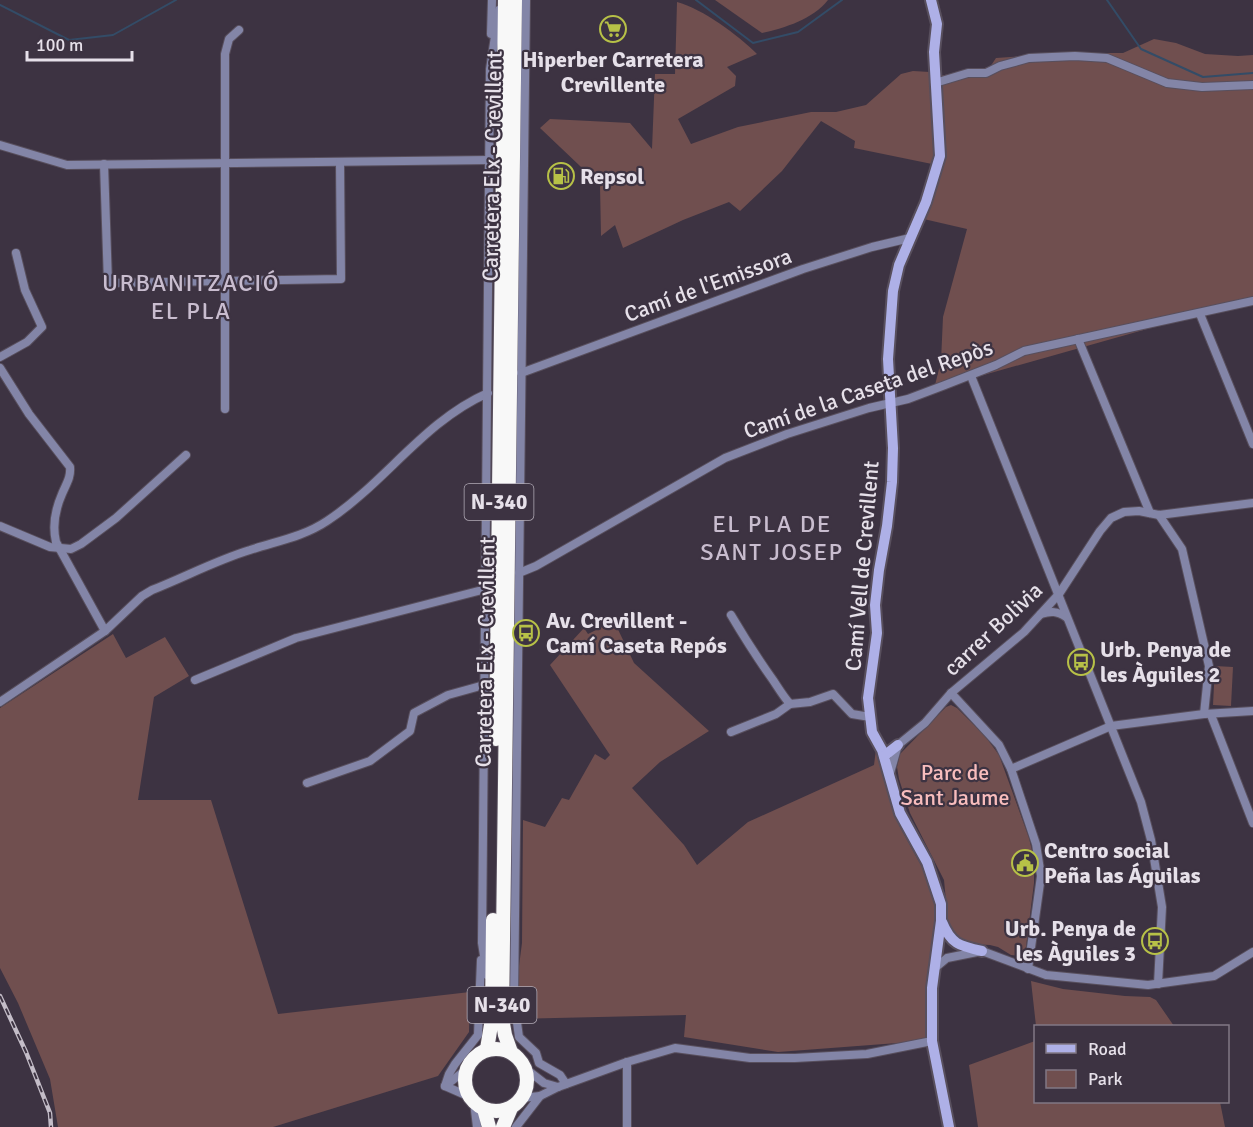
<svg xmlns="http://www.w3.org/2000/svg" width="1253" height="1127" viewBox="0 0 1253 1127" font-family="Signika,sans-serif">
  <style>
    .green { fill: #704f4f }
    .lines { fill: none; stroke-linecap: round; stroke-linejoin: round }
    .stream { stroke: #334c67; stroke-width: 2 }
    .street-casing { stroke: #584f5d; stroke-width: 10 }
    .secondary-casing { stroke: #584f5d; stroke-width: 14 }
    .highway-casing { stroke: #584f5d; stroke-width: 16 }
    .street { stroke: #8385a7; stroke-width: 8 }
    .secondary { stroke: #aeb0e7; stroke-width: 10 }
    .highway { stroke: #f8f8f8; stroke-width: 14 }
    .rail-casing { stroke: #c4bdc8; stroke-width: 4.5 }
    .rail { stroke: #3d3342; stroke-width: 2; stroke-dasharray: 7; stroke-linecap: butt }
    .labels { text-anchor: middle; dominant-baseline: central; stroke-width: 4.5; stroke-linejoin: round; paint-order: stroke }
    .shield { fill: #3d3342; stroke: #b3acb7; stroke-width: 1.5 }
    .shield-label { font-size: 21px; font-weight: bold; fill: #e6e0e9 }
    .poi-label { font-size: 22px; font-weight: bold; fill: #e6e0e9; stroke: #3d3342; text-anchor: start }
    .street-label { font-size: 22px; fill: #e6e0e9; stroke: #3d3342 }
    .park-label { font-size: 22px; fill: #f8bdbd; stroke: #3d3342 }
    .neighbourhood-label { font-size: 24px; letter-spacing: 1.5px; fill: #c9bdcf; stroke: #3d3342 }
  </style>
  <rect width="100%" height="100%" fill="#3d3342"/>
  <g class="green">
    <path d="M715,0H828C813,19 785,28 762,33Z"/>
    <path d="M677,2C703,9 738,35 757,54L727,67L736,76L735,86L678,119L691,144L738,127L811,112H836L866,105L901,74L913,71L930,72L939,76L990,67L996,58L1066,53H1123L1154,39L1176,43L1205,54L1238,56L1253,55V301L1200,314L934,389L941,361L943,317L967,229L915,217L932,164L854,148L855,141L821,121L782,171L740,211L729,202L683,220L623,248L615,225L601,236L600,185L540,128L550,119L630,123L652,149L655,74H675Z"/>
    <path d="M614,621L634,663L709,731L660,762L632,788L684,845L697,865L748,822L874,765L876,749L886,771L890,798L900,827L928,878L935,901L937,918L927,988V1036L924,1041L778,1052L684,1037L686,1015L512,1019L522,943L523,820L545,827L562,798L569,800L595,754L605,760L610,755L550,665L584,628L588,634Z"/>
    <path d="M113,634L126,658L165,637L189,676L154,697L138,800H211L278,1014L470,992L469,1032L438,1076L273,1127H58L50,1079L18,1003L0,968V708Z"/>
    <path d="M1215,666L1233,667L1231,706L1213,705Z"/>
    <path d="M951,705L957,708L985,736L999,755L1029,838L1034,859V883L1026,947L1020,956L1011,955L998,947L990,945L968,944L960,941L951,930L948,922L944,880L910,813L899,779L897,767L900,754L946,707Z"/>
    <path d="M1031,981L1063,989L1125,996L1150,997L1156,1000L1174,1026H1036Z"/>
    <path d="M1035,1041L1036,1102H1220L1225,1127H978L969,1065Z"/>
  </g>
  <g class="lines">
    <g class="stream">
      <path d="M696,0L753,43L798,32L842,0"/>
      <path d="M1107,0L1141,49L1203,77L1253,73"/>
      <path d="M0,5L69,40L113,35L176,0"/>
    </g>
    <defs>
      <g id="street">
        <path d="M526,0L514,1001L519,1037L536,1053L539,1063L560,1075L566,1084"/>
        <path d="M491,34L492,0"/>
        <path d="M935,83L968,73H986L1000,66L1029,58L1075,56L1107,58L1167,83L1202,87L1253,85"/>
        <path d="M0,145L67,165L490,160"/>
        <path d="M104,164L108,283L341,279L340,162"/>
        <path d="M1200,314L1253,444"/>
        <path d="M1078,339L1150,513"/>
        <path d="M0,357L27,342L42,327L25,290L16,253"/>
        <path d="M0,368L29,414L70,467C71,478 66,484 62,494C55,510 52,525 56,542L105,631"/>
        <path d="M521,373L803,269L872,247L910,238"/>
        <path d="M971,376L1141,802L1151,840L1162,907L1158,984"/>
        <path d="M225,409V54L229,39L239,30"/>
        <path d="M1159,515L1182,549L1209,666L1204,714"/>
        <path d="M0,526L50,547L71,549L81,544L116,518L186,455"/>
        <path d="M519,573L536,566L725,458L787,434L869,408L908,399L945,385L996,365L1024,351L1253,301"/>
        <path d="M1041,614C1051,611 1057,611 1066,617"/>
        <path d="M731,615C744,637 758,659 773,680C779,689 783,696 790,704L810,702L833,694L852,714L870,717"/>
        <path d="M195,680L296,638L486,589"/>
        <path d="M951,693L999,745L1011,769L1036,844L1041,876L1028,969"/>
        <path d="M0,702L105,631L142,596L152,590C185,577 217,560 250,550C277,541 303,537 327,521C385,483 424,421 488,393"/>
        <path d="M1211,715L1253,823"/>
        <path d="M731,732L776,714L790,704"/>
        <path d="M1011,769L1111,726L1204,714L1253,711"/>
        <path d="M890,773L898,745L925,723L951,693L1024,632L1059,594L1100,531L1111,518L1124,512L1139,511L1159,515L1253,503"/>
        <path d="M307,783L370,761L410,731L414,713L448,695L484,685"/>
        <path d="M935,968L947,958L982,951L1046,975L1148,985L1214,976L1253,952"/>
        <path d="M487,975L482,943L490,69L499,10"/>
        <path d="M526,1069L544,1083L558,1087"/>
        <path d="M445,1086L449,1074L455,1064L478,1035L481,960"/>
        <path d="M445,1086L467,1069"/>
        <path d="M445,1086L470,1097"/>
        <path d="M522,1098L540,1096L558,1087L627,1062L675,1048L750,1058H795L867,1054L932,1041"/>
        <path d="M474,1102L477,1127"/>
        <path d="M516,1127L540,1096"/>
        <path d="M627,1127V1062"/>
      </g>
      <g id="secondary">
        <path d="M931,0L937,24L934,52L940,156L926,202L899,265L893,291L888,359L893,448L892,482L887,526L879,570L875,605L877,633L868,698L872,732L882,750L900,813L927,862L941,904V921L932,988V1041L949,1127"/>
        <path d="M884,756L898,745"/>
        <path d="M942,922C951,944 959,946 982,951"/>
      </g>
      <g id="highway">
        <path d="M496,739L505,0"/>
        <circle cx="496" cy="1080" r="31"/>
        <path d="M487,1049L492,1019L493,920"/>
        <path d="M511,1052L505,1035L502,1018L515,0"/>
        <path d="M484,1109L489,1127"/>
        <path d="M503,1127L511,1108"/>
      </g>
    </defs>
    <use href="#street" class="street-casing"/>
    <use href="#secondary" class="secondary-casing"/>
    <use href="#highway" class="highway-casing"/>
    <use href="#street" class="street"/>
    <use href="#secondary" class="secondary"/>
    <use href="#highway" class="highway"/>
    <defs>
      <path id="rail" d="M0,996L26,1052L50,1113L51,1127"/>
    </defs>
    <use href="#rail" class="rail-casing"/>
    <use href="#rail" class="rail"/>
  </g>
  <defs>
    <symbol id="supermarket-ring" viewBox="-11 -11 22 22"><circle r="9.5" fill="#3d3342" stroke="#b7c147" stroke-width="1.5"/><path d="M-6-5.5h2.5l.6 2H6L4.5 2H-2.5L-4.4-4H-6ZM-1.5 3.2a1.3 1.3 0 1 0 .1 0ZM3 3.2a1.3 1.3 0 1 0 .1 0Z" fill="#b7c147"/></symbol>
    <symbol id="fuel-ring" viewBox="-11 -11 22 22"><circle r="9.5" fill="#3d3342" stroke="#b7c147" stroke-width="1.5"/><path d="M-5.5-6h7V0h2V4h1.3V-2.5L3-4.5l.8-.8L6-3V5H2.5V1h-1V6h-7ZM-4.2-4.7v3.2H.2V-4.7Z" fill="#b7c147"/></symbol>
    <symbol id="bus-ring" viewBox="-11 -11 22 22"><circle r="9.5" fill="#3d3342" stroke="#b7c147" stroke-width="1.5"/><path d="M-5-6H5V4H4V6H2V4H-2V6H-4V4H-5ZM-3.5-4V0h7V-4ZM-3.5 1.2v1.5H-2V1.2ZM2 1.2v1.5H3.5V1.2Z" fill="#b7c147"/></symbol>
    <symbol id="civic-ring" viewBox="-11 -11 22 22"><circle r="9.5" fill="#3d3342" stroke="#b7c147" stroke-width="1.5"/><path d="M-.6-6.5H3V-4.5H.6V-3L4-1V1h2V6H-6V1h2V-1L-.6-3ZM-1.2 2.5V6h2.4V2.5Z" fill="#b7c147"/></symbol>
  </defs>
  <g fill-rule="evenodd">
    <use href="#supermarket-ring" x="598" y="14" width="30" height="30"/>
    <use href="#fuel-ring" x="546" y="161" width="30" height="30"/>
    <use href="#bus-ring" x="511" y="618" width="30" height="30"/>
    <use href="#bus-ring" x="1066" y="647" width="30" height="30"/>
    <use href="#civic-ring" x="1010" y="848" width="30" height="30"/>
    <use href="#bus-ring" x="1140" y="926" width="30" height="30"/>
  </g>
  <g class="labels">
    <g class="shield">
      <rect x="464.5" y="484" width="69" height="36" rx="4.5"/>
      <rect x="467.5" y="987" width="69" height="36" rx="4.5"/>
    </g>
    <g class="shield-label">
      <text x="499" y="502">N-340</text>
      <text x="502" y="1005">N-340</text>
    </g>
    <g class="poi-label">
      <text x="613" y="59" text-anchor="middle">Hiperber Carretera<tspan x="613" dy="25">Crevillente</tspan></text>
      <text x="580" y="176">Repsol</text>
      <text x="546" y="620">Av. Crevillent -<tspan x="546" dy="25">Camí Caseta Repós</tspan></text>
      <text x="1100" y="649">Urb. Penya de<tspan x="1100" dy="25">les Àguiles 2</tspan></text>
      <text x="1044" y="850">Centro social<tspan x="1044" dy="25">Peña las Águilas</tspan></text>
      <text x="1136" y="928" text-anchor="end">Urb. Penya de<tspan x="1136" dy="25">les Àguiles 3</tspan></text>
    </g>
    <g class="street-label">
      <text transform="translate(492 166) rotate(-89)">Carretera Elx - Crevillent</text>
      <text transform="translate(708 285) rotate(-20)">Camí de l'Emissora</text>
      <text transform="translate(868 389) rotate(-19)">Camí de la Caseta del Repòs</text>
      <text transform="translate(862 566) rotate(-85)">Camí Vell de Crevillent</text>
      <text transform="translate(993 629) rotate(-43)">carrer Bolivia</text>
      <text transform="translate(485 652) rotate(-89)">Carretera Elx - Crevillent</text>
    </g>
    <g class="park-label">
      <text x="955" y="772">Parc de<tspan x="955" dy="25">Sant Jaume</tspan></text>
    </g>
    <g class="neighbourhood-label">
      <text x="191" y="283">URBANITZACIÓ<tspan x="191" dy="28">EL PLA</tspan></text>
      <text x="772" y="524">EL PLA DE<tspan x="772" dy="28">SANT JOSEP</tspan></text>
    </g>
  </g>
  <rect x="1034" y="1025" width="195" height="78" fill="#3d3342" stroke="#817885" stroke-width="1.5"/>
  <rect x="1046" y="1044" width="30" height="9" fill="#aeb0e7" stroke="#817885" stroke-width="1.5"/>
  <text x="1088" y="1055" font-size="18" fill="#e6e0e9">Road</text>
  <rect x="1046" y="1070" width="30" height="18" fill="#704f4f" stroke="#817885" stroke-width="1.5"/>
  <text x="1088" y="1085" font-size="18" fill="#e6e0e9">Park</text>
  <path d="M27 51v9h105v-9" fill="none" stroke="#e6e0e9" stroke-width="3"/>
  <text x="36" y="51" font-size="18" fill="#e6e0e9" stroke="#3d3342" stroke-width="4.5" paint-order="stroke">100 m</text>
</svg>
